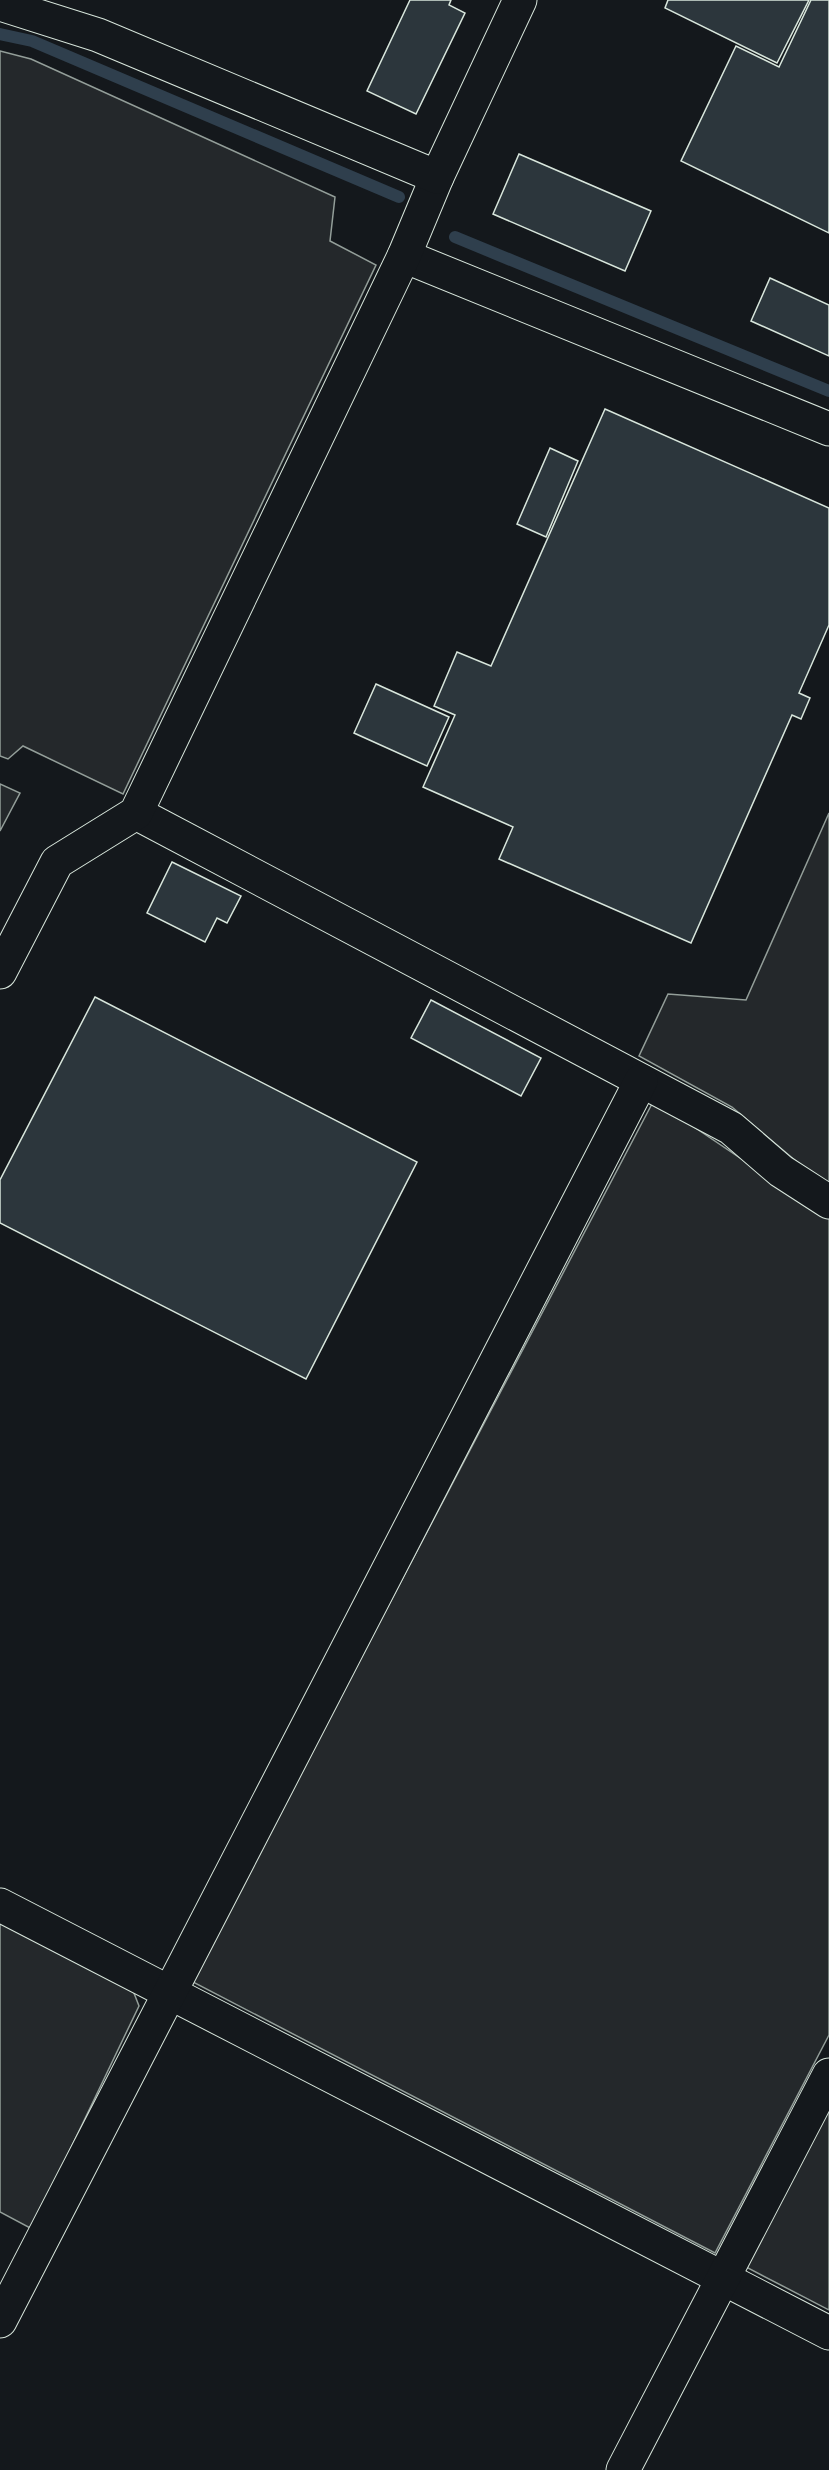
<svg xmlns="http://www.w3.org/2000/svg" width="829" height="2470" viewBox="0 0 829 2470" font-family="Karla,sans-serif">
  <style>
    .parking { fill: #24282b; stroke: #939e99; stroke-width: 1.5 }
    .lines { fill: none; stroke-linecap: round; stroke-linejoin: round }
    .stream { stroke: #2f3f4d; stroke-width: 12 }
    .building { fill: #2c363c; stroke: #d8e6dc; stroke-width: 1.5 }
    .street-casing { stroke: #d8e6dc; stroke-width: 35 }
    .secondary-casing { stroke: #d8e6dc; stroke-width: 35 }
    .street { stroke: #14181c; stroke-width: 33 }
    .secondary { stroke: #14181c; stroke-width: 33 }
  </style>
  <rect width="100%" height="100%" fill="#14181c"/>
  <g class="parking">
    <path d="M0,51L31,59L335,197L330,241L376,265L123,794L23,746L8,759L0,756Z"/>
    <path d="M0,784L20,793L0,831Z"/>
    <path d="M829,813V1189L732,1107L639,1056L668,994L746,1000Z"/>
    <path d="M654,1100L829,1218V2035L715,2253L191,1981Z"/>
    <path d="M0,1921L132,1988L139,2006L32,2229L0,2212Z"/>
    <path d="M829,2107V2310L746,2267Z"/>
  </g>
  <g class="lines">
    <g class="stream">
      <path d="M0,34L32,41L399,197"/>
      <path d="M455,237L829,391"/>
    </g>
  </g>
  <g class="building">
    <path d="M410,0H451L449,5L465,13L416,114L367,91Z"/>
    <path d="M668,0H809L777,63L665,8Z"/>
    <path d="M811,0H829V233L681,161L736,46L779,67Z"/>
    <path d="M519,154L651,211L625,271L493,214Z"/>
    <path d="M770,278L829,305V356L751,321Z"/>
    <path d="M605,409L829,508V625L799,693L810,698L801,719L792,715L691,943L499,859L513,827L423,787L455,715L434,706L457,652L491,666Z"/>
    <path d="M550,448L578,461L546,537L517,524Z"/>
    <path d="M376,684L449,717L427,766L354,733Z"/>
    <path d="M172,862L241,896L227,923L217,918L205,942L147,913Z"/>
    <path d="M95,997L417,1162L306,1379L0,1223V1180Z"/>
    <path d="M431,1000L541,1058L521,1096L411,1038Z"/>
  </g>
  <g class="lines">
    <defs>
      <g id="street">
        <path d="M404,256L829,429"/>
        <path d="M136,813L731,1128L781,1171L829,1202"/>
        <path d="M0,972L57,862L136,813L404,256L437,177"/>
        <path d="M0,1905L829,2333"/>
        <path d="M0,2321L641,1081"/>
        <path d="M623,2470L829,2075"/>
      </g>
      <path id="secondary" d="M0,4L98,35L437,177L520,0"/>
    </defs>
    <use href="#street" class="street-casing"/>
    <use href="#secondary" class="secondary-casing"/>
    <use href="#street" class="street"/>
    <use href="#secondary" class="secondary"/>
  </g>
</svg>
